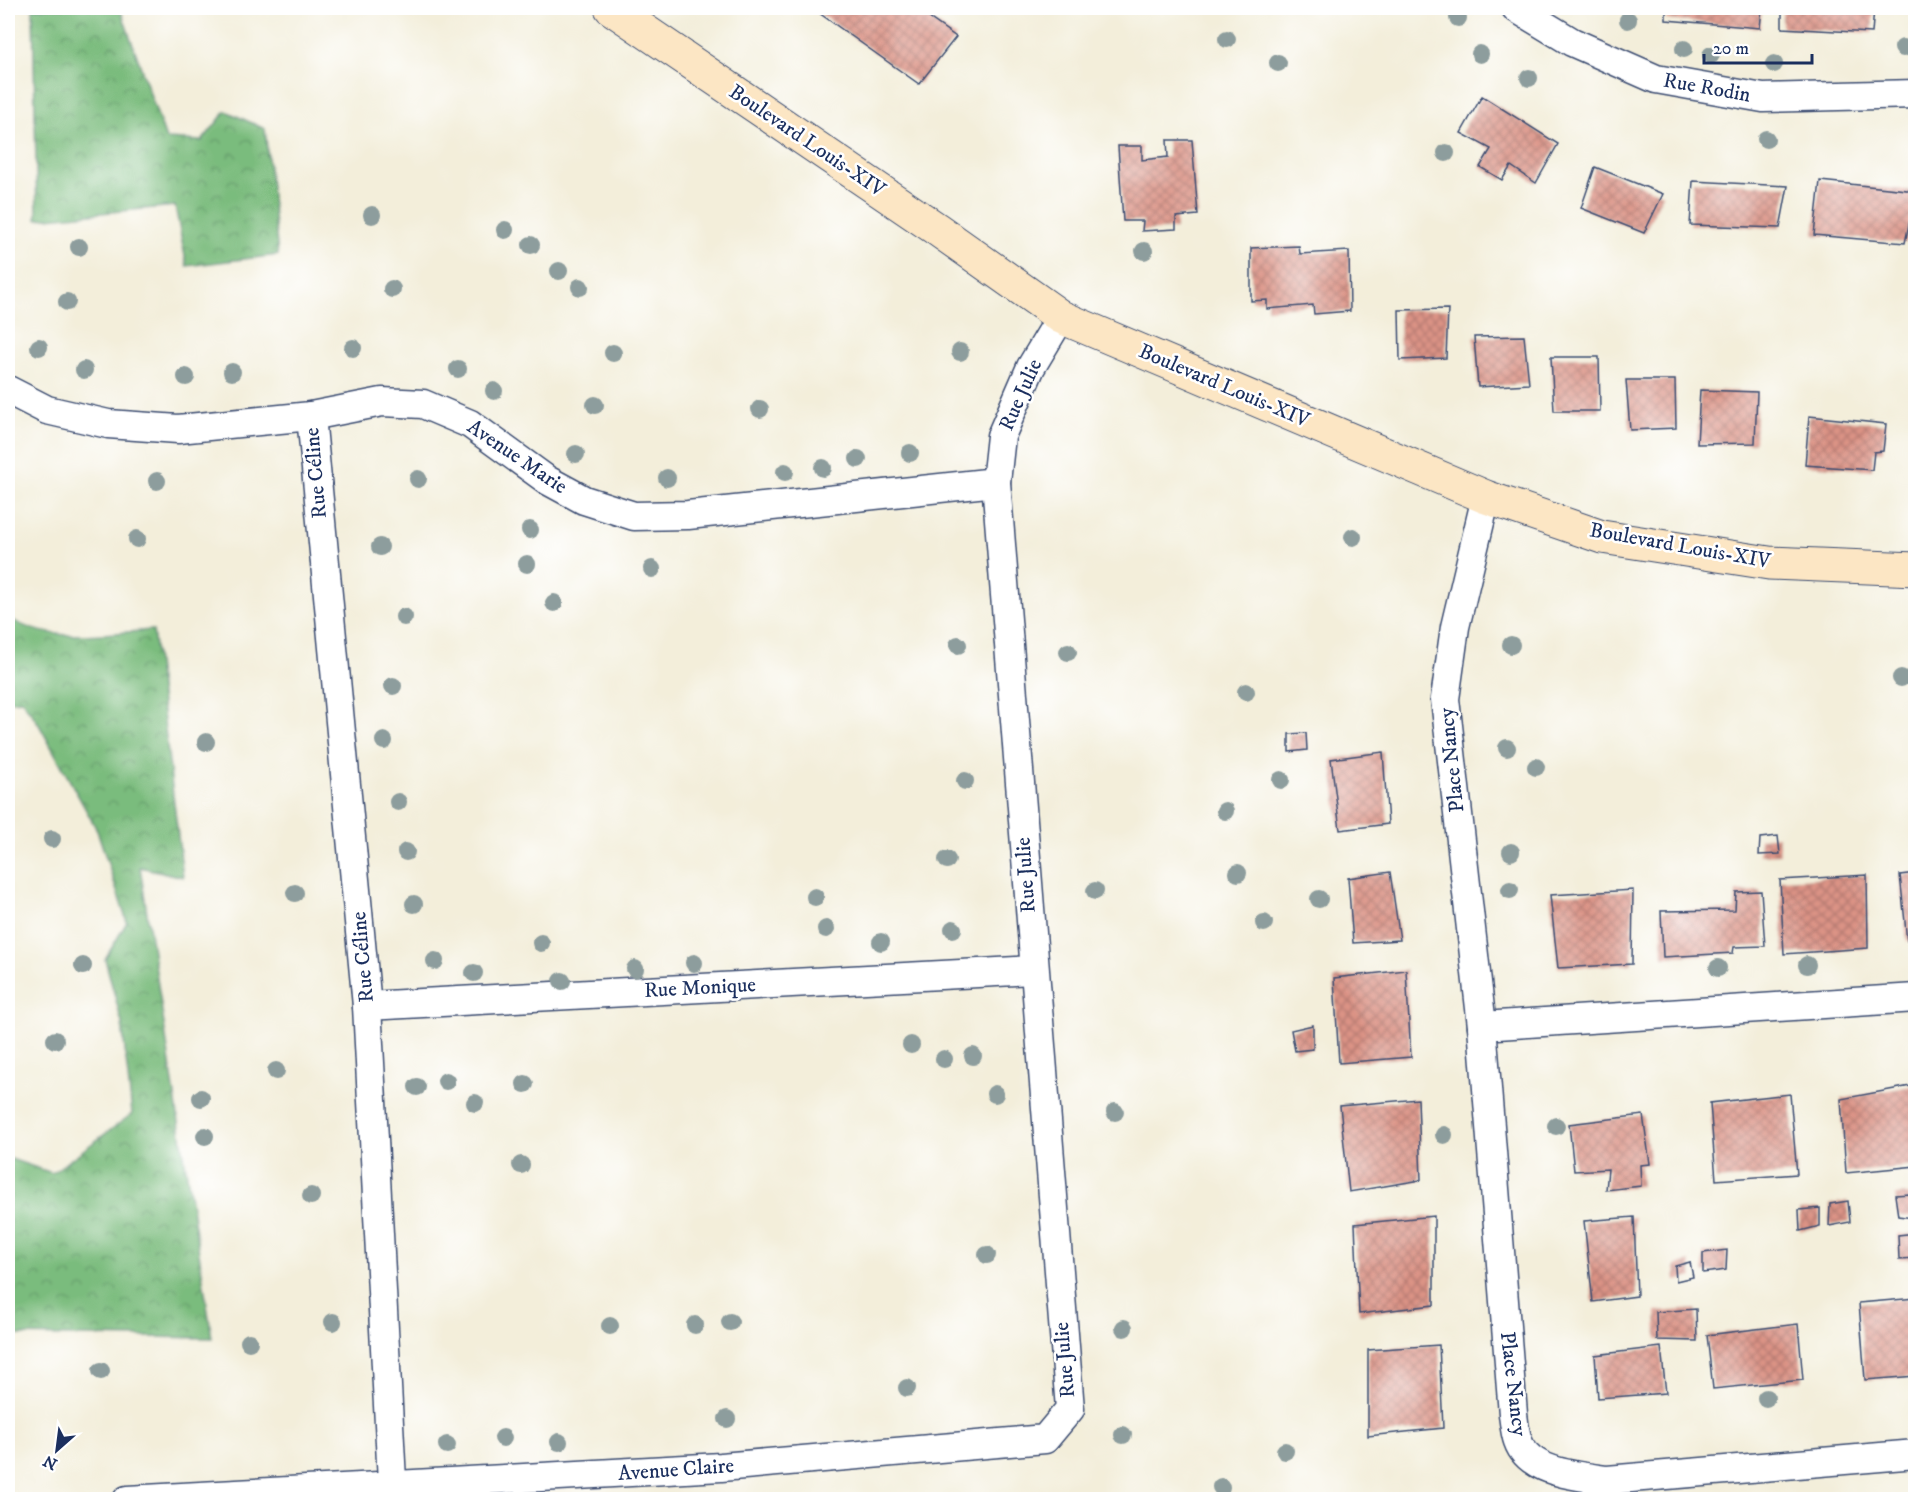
<svg xmlns="http://www.w3.org/2000/svg" width="1923" height="1507" viewBox="0 0 1923 1507" font-family="'IM FELL DW Pica',serif">
  <style>
    .forest { fill: url(#forest-crowns); stroke: #4a766e; stroke-width: 1.5 }
    .building { fill: url(#building-cross-hatch) }
    .lines { fill: none; stroke-linecap: round; stroke-linejoin: round }
    .street-casing { stroke: #3b4c71; stroke-width: 31 }
    .secondary-casing { stroke: #3b4c71; stroke-width: 35 }
    .street { stroke: #fff; stroke-width: 28 }
    .secondary { stroke: #fce6c4; stroke-width: 33 }
    .tree { fill: #8d9d9d }
    .labels { text-anchor: middle; dominant-baseline: central; stroke-width: 5; stroke-linejoin: round; paint-order: stroke }
    .street-label { font-size: 21px; fill: #1b2f5e; stroke: #fff }
  </style>
  <defs>
    <pattern id="forest-crowns" width="20" height="18" patternUnits="userSpaceOnUse" patternTransform="scale(1.5)"><rect width="20" height="18" fill="#7abc7d"/><path d="M2 6a3 3 0 1 1 6 0M12 15a3 3 0 1 1 6 0" fill="none" stroke="#63996a"/></pattern>
    <pattern id="building-cross-hatch" width="8" height="8" patternUnits="userSpaceOnUse" patternTransform="scale(1.5)"><rect width="8" height="8" fill="#db9385"/><path d="M0 0l8 8M0 8l8-8" fill="none" stroke="#b17870"/></pattern>
  </defs>
  <rect width="100%" height="100%" fill="#fff"/>
  <filter id="ink" filterUnits="userSpaceOnUse"><feTurbulence type="fractalNoise" baseFrequency=".0167" numOctaves="2"/><feDisplacementMap in="SourceGraphic" scale="12" xChannelSelector="R" yChannelSelector="G"/><feConvolveMatrix kernelMatrix="1 2 1 2 8 2 1 2 1" color-interpolation-filters="sRGB"/></filter>
  <filter id="wash" filterUnits="userSpaceOnUse"><feTurbulence type="fractalNoise" baseFrequency=".008" numOctaves="4" result="noise"/><feDisplacementMap in="SourceGraphic" scale="24" xChannelSelector="R" yChannelSelector="G"/><feGaussianBlur stdDeviation="1.35" result="paint"/><feColorMatrix in="noise" values="0 0 0 0 0 0 0 0 0 0 0 0 0 0 0 0 0 1.4 0 .05"/><feComposite in="paint" operator="in"/></filter>
  <g filter="url(#wash)">
    <rect width="100%" height="100%" fill="#f3eeda"/>
    <g class="forest">
      <path d="M33,8H120L166,139L202,141L226,111L265,129L278,255L187,266L175,206L37,219Z"/>
      <path d="M8,617C48,645 106,633 153,630L183,877L140,867L212,1338L8,1335V1158L52,1173L132,1114L122,1023L105,959L127,922L97,830L38,723L22,700L8,701Z"/>
    </g>
    <g id="blocks">
      <g class="building">
        <path d="M812,8H915L956,37L919,84Z"/>
        <path d="M1666,8H1762L1760,28L1666,20Z"/>
        <path d="M1782,8H1874L1872,33L1782,28Z"/>
        <path d="M1482,96L1558,144L1536,183L1511,166L1502,180L1480,167L1491,149L1461,133Z"/>
        <path d="M1167,140H1192L1198,215L1176,217V229L1142,231L1143,221H1123L1118,146H1142V160L1168,157Z"/>
        <path d="M1595,167L1663,194L1644,233L1581,208Z"/>
        <path d="M1693,181L1788,186L1780,228L1690,225Z"/>
        <path d="M1820,181L1916,191L1905,243L1814,235Z"/>
        <path d="M1299,246L1300,254L1349,251L1350,311L1314,314L1313,305L1267,309V300L1251,301V248Z"/>
        <path d="M1448,309L1446,358L1400,360L1399,310Z"/>
        <path d="M1524,336L1529,384L1478,387L1474,337Z"/>
        <path d="M1551,357H1599L1600,411H1554Z"/>
        <path d="M1626,380H1675L1676,428L1630,430Z"/>
        <path d="M1700,390L1757,392L1755,443L1697,444Z"/>
        <path d="M1809,416L1886,424L1883,451L1874,452L1872,470L1805,465Z"/>
        <path d="M1306,733L1307,750L1289,752V734Z"/>
        <path d="M1383,752L1388,824L1340,830L1331,759Z"/>
        <path d="M1778,836L1780,854L1759,855L1760,838Z"/>
        <path d="M1390,872L1400,940L1353,943L1348,878Z"/>
        <path d="M1916,873V940L1907,941L1900,875Z"/>
        <path d="M1867,875L1868,948L1784,954L1780,880Z"/>
        <path d="M1633,890L1632,964L1558,968L1550,895Z"/>
        <path d="M1761,891L1765,946L1734,947L1733,953L1663,957L1661,911L1735,910L1736,892Z"/>
        <path d="M1406,970L1411,1057L1339,1063L1334,978Z"/>
        <path d="M1313,1025V1049L1295,1051L1291,1030Z"/>
        <path d="M1916,1085V1166L1846,1173L1841,1099Z"/>
        <path d="M1790,1094L1797,1174L1716,1180L1710,1103Z"/>
        <path d="M1418,1099L1421,1180L1349,1192L1340,1106Z"/>
        <path d="M1643,1115L1650,1164L1640,1165L1641,1186L1606,1190L1608,1169L1574,1171L1569,1124Z"/>
        <path d="M1910,1194L1913,1218L1898,1216L1895,1195Z"/>
        <path d="M1848,1201L1850,1222L1829,1226L1830,1204Z"/>
        <path d="M1820,1208V1226L1800,1231L1799,1210Z"/>
        <path d="M1434,1216V1305L1359,1314L1355,1224Z"/>
        <path d="M1634,1217L1637,1296L1593,1302L1584,1221Z"/>
        <path d="M1916,1233V1258L1899,1259L1898,1235Z"/>
        <path d="M1727,1250L1726,1270L1703,1273V1253Z"/>
        <path d="M1690,1262L1693,1277L1676,1281L1675,1266Z"/>
        <path d="M1916,1298V1376L1865,1380L1859,1303Z"/>
        <path d="M1696,1309L1697,1341L1657,1340L1656,1312Z"/>
        <path d="M1798,1324L1803,1380L1713,1389L1707,1335Z"/>
        <path d="M1439,1345L1443,1428L1368,1436V1350Z"/>
        <path d="M1661,1347L1666,1393L1598,1398L1595,1355Z"/>
      </g>
    </g>
  </g>
  <g filter="url(#ink)">
    <use href="#blocks" fill-opacity="0" stroke="#3b4c71" stroke-width="1.5"/>
    <g class="lines">
      <defs>
        <g id="street">
          <path d="M1516,8L1572,42L1656,79L1763,98L1916,94"/>
          <path d="M8,390L47,410L108,424L178,429L311,416L382,402L423,404L470,424L547,480L584,500L634,516L688,515L996,482"/>
          <path d="M311,416L367,1006L393,1500"/>
          <path d="M1486,497L1455,627L1445,699L1482,1026L1513,1414C1514,1422 1515,1433 1518,1441C1529,1473 1579,1476 1607,1480L1916,1454"/>
          <path d="M367,1006L1033,970"/>
          <path d="M1482,1026L1916,998"/>
          <path d="M127,1500L721,1467L1045,1439L1070,1409L996,482L1001,436L1031,367L1061,317"/>
        </g>
        <path id="secondary" d="M611,8L938,230L1061,317L1486,497L1602,537L1769,563L1916,569"/>
      </defs>
      <use href="#street" class="street-casing"/>
      <use href="#secondary" class="secondary-casing"/>
      <use href="#street" class="street"/>
      <use href="#secondary" class="secondary"/>
    </g>
    <g class="tree">
      <circle cx="1458" cy="18" r="9"/>
      <circle cx="1628" cy="20" r="9"/>
      <circle cx="1227" cy="39" r="9"/>
      <circle cx="1903" cy="48" r="9"/>
      <circle cx="1684" cy="49" r="9"/>
      <circle cx="1480" cy="54" r="9"/>
      <circle cx="1711" cy="55" r="9"/>
      <circle cx="1278" cy="63" r="9"/>
      <circle cx="1774" cy="64" r="9"/>
      <circle cx="1529" cy="78" r="9"/>
      <circle cx="1766" cy="139" r="9"/>
      <circle cx="1446" cy="153" r="9"/>
      <circle cx="372" cy="215" r="9"/>
      <circle cx="505" cy="230" r="9"/>
      <circle cx="531" cy="245" r="9"/>
      <circle cx="79" cy="247" r="9"/>
      <circle cx="1144" cy="251" r="9"/>
      <circle cx="559" cy="271" r="9"/>
      <circle cx="580" cy="287" r="9"/>
      <circle cx="392" cy="289" r="9"/>
      <circle cx="67" cy="302" r="9"/>
      <circle cx="39" cy="347" r="9"/>
      <circle cx="353" cy="348" r="9"/>
      <circle cx="960" cy="352" r="9"/>
      <circle cx="613" cy="353" r="9"/>
      <circle cx="458" cy="369" r="9"/>
      <circle cx="84" cy="370" r="9"/>
      <circle cx="232" cy="372" r="9"/>
      <circle cx="186" cy="377" r="9"/>
      <circle cx="494" cy="391" r="9"/>
      <circle cx="595" cy="405" r="9"/>
      <circle cx="760" cy="409" r="9"/>
      <circle cx="910" cy="453" r="9"/>
      <circle cx="576" cy="454" r="9"/>
      <circle cx="858" cy="459" r="9"/>
      <circle cx="823" cy="468" r="9"/>
      <circle cx="785" cy="472" r="9"/>
      <circle cx="667" cy="478" r="9"/>
      <circle cx="418" cy="479" r="9"/>
      <circle cx="157" cy="481" r="9"/>
      <circle cx="530" cy="530" r="9"/>
      <circle cx="1353" cy="537" r="9"/>
      <circle cx="137" cy="539" r="9"/>
      <circle cx="380" cy="547" r="9"/>
      <circle cx="527" cy="564" r="9"/>
      <circle cx="652" cy="569" r="9"/>
      <circle cx="554" cy="603" r="9"/>
      <circle cx="404" cy="617" r="9"/>
      <circle cx="958" cy="645" r="9"/>
      <circle cx="1511" cy="645" r="9"/>
      <circle cx="1068" cy="652" r="9"/>
      <circle cx="1901" cy="678" r="9"/>
      <circle cx="393" cy="686" r="9"/>
      <circle cx="1246" cy="692" r="9"/>
      <circle cx="384" cy="741" r="9"/>
      <circle cx="206" cy="742" r="9"/>
      <circle cx="1507" cy="748" r="9"/>
      <circle cx="1536" cy="767" r="9"/>
      <circle cx="1281" cy="780" r="9"/>
      <circle cx="965" cy="781" r="9"/>
      <circle cx="398" cy="802" r="9"/>
      <circle cx="1225" cy="811" r="9"/>
      <circle cx="52" cy="839" r="9"/>
      <circle cx="406" cy="852" r="9"/>
      <circle cx="1511" cy="852" r="9"/>
      <circle cx="947" cy="860" r="9"/>
      <circle cx="1238" cy="873" r="9"/>
      <circle cx="1510" cy="890" r="9"/>
      <circle cx="1095" cy="891" r="9"/>
      <circle cx="295" cy="893" r="9"/>
      <circle cx="815" cy="897" r="9"/>
      <circle cx="1319" cy="899" r="9"/>
      <circle cx="414" cy="904" r="9"/>
      <circle cx="1264" cy="923" r="9"/>
      <circle cx="826" cy="929" r="9"/>
      <circle cx="953" cy="929" r="9"/>
      <circle cx="881" cy="942" r="9"/>
      <circle cx="541" cy="943" r="9"/>
      <circle cx="435" cy="961" r="9"/>
      <circle cx="694" cy="963" r="9"/>
      <circle cx="1807" cy="965" r="9"/>
      <circle cx="83" cy="966" r="9"/>
      <circle cx="1718" cy="968" r="9"/>
      <circle cx="635" cy="969" r="9"/>
      <circle cx="474" cy="973" r="9"/>
      <circle cx="562" cy="981" r="9"/>
      <circle cx="55" cy="1040" r="9"/>
      <circle cx="911" cy="1045" r="9"/>
      <circle cx="973" cy="1056" r="9"/>
      <circle cx="944" cy="1059" r="9"/>
      <circle cx="276" cy="1071" r="9"/>
      <circle cx="446" cy="1081" r="9"/>
      <circle cx="525" cy="1084" r="9"/>
      <circle cx="417" cy="1087" r="9"/>
      <circle cx="995" cy="1094" r="9"/>
      <circle cx="201" cy="1098" r="9"/>
      <circle cx="475" cy="1103" r="9"/>
      <circle cx="1115" cy="1112" r="9"/>
      <circle cx="1556" cy="1126" r="9"/>
      <circle cx="1444" cy="1135" r="9"/>
      <circle cx="205" cy="1136" r="9"/>
      <circle cx="521" cy="1165" r="9"/>
      <circle cx="311" cy="1196" r="9"/>
      <circle cx="987" cy="1255" r="9"/>
      <circle cx="333" cy="1322" r="9"/>
      <circle cx="730" cy="1322" r="9"/>
      <circle cx="695" cy="1325" r="9"/>
      <circle cx="610" cy="1326" r="9"/>
      <circle cx="1124" cy="1328" r="9"/>
      <circle cx="249" cy="1342" r="9"/>
      <circle cx="101" cy="1371" r="9"/>
      <circle cx="907" cy="1388" r="9"/>
      <circle cx="1766" cy="1398" r="9"/>
      <circle cx="727" cy="1419" r="9"/>
      <circle cx="1123" cy="1435" r="9"/>
      <circle cx="503" cy="1438" r="9"/>
      <circle cx="559" cy="1442" r="9"/>
      <circle cx="447" cy="1445" r="9"/>
      <circle cx="1285" cy="1451" r="9"/>
      <circle cx="1221" cy="1487" r="9"/>
    </g>
  </g>
  <g class="labels">
    <g class="street-label">
      <text transform="translate(1707 88) rotate(10)">Rue Rodin</text>
      <text transform="translate(807 141) rotate(34)">Boulevard Louis-XIV</text>
      <text transform="translate(1224 386) rotate(23)">Boulevard Louis-XIV</text>
      <text transform="translate(1021 395) rotate(-66)">Rue Julie</text>
      <text transform="translate(517 457) rotate(34)">Avenue Marie</text>
      <text transform="translate(316 473) rotate(-95)">Rue Céline</text>
      <text transform="translate(1680 546) rotate(10)">Boulevard Louis-XIV</text>
      <text transform="translate(1452 760) rotate(-96)">Place Nancy</text>
      <text transform="translate(1026 875) rotate(-94)">Rue Julie</text>
      <text transform="translate(363 957) rotate(-95)">Rue Céline</text>
      <text transform="translate(700 988) rotate(-3)">Rue Monique</text>
      <text transform="translate(1065 1360) rotate(-95)">Rue Julie</text>
      <text transform="translate(1513 1384) rotate(83)">Place Nancy</text>
      <text transform="translate(676 1470) rotate(-4)">Avenue Claire</text>
    </g>
  </g>
  <rect width="1923" height="1507" fill="none" stroke="#fff" stroke-width="30"/>
  <g transform="translate(57 1450) rotate(208)" stroke="#ffffff" stroke-width="4.5" paint-order="stroke">
  <path d="M0-4.5L10 22L0 15L-10 22Z" fill="#1b2f5e"/>
  <text y="-9" font-size="16" font-weight="bold" text-anchor="middle" fill="#1b2f5e">N</text>
  </g>
  <path d="M1704 54v9h108v-9" fill="none" stroke="#1b2f5e" stroke-width="3"/>
  <text x="1713" y="54" font-size="18" fill="#1b2f5e" stroke="#ffffff" stroke-width="4.5" paint-order="stroke">20 m</text>
</svg>
